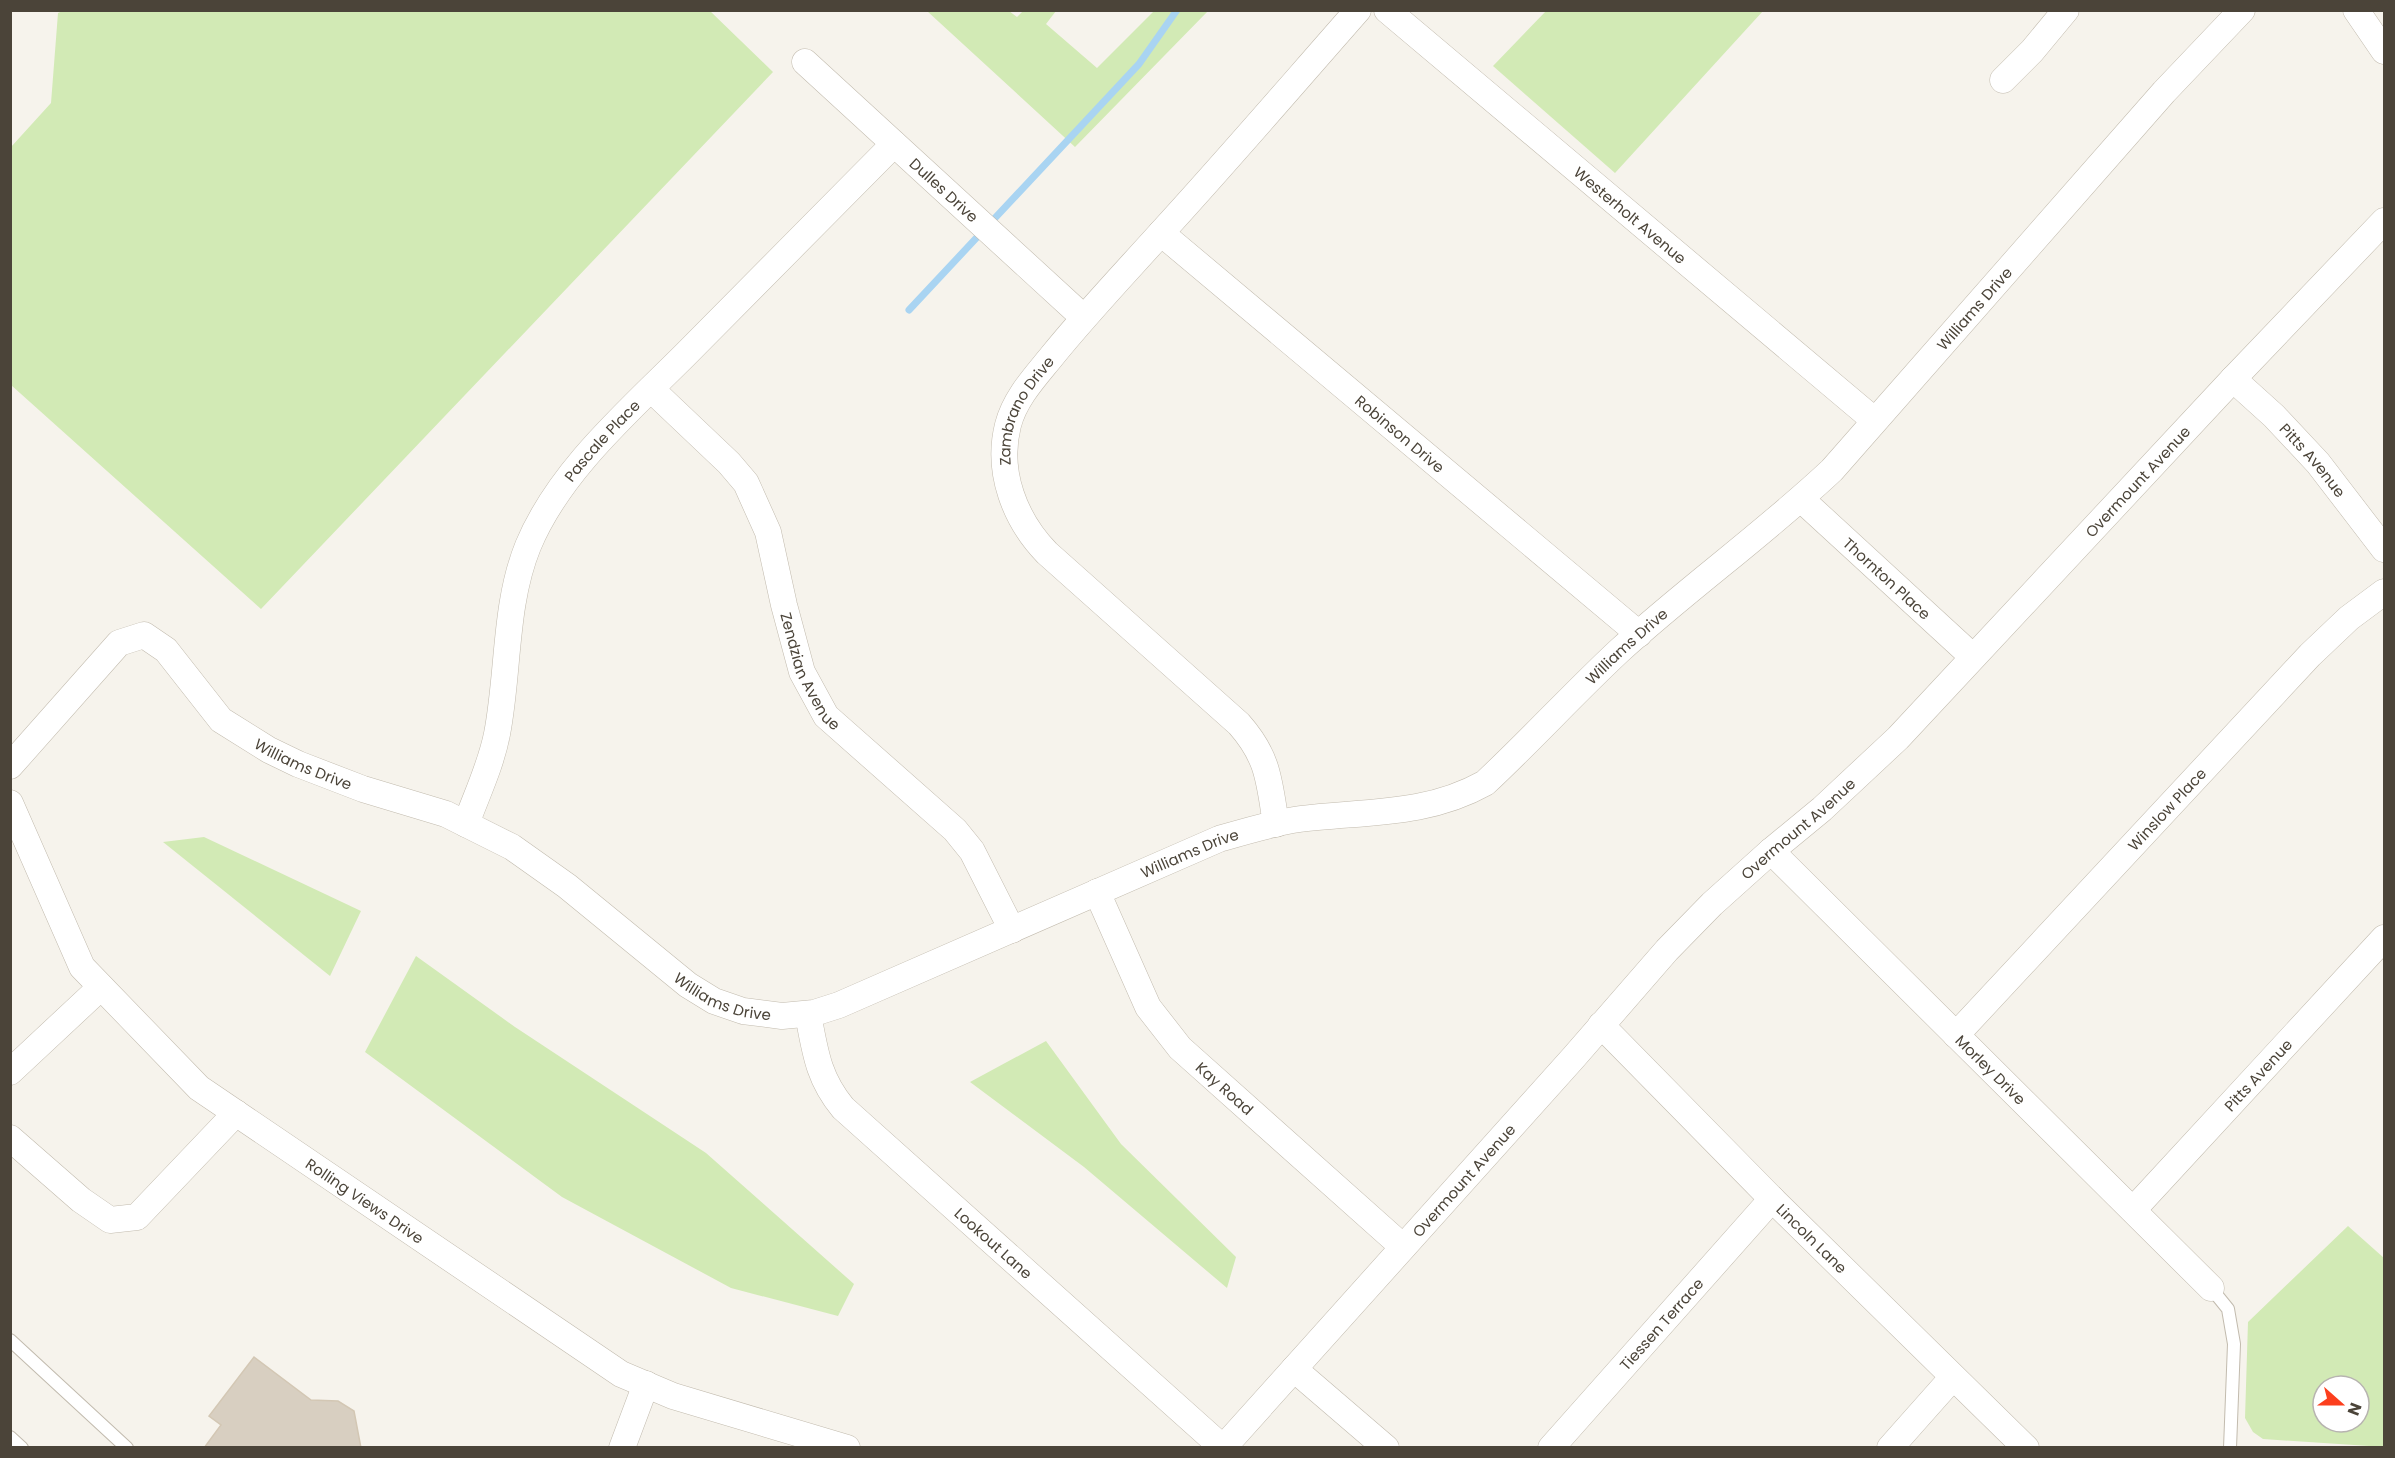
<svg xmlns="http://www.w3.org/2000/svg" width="2395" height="1458" viewBox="0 0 2395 1458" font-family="Poppins,sans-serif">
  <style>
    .green { fill: #d2eab5; fill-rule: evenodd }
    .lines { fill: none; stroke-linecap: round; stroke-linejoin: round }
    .stream { stroke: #a9d4f2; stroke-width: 7 }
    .building { fill: #d8cfc1; stroke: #d3c7b4; stroke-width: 1.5 }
    .lane-casing { stroke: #c2bbae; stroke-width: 14 }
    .street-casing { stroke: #c2bbae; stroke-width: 27 }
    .lane { stroke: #fff; stroke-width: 12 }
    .street { stroke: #fff; stroke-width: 26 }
    .labels { text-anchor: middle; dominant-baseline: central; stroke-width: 4.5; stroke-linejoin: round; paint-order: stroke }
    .street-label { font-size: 15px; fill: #4b4439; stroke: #fff }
  </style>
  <rect width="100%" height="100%" fill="#f6f3ec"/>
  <g class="green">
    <path d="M65,10L710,11L773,72L261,609L11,385V147L51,103L58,13Z"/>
    <path d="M927,11H1009L1017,17L1023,11H1056L1046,24L1097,68L1154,11H1208L1075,147Z"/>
    <path d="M1546,11V10L1763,11L1615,173L1493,66Z"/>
    <path d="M204,837L361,911L330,976L163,842Z"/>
    <path d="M416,956L515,1027L706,1153L854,1284L838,1316L731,1288L562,1197L365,1052Z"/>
    <path d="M1046,1041L1121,1144L1236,1257L1227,1288L1084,1167L970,1082Z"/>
    <path d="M2348,1226L2384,1258V1447L2263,1439L2253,1432L2245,1418L2248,1322ZM2323,1386H2359V1422H2323Z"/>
  </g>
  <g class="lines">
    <path class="stream" d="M909,310L1139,64L1177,10"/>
  </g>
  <path class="building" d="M254,1357L311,1400L338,1401L354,1411L361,1448H204L221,1425L209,1416Z"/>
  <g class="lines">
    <defs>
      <g id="lane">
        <path d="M2211,1288L2228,1309L2234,1344L2230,1448"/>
        <path d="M10,1340L127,1448"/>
        <path d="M10,1437L22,1448"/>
      </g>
      <g id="street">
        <path id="s1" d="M1387,10L1874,420"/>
        <path d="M2356,10L2384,51"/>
        <path id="s2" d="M805,62L1083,317"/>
        <path d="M2003,80L2032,51L2066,10"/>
        <path id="s3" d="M1161,233L1639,634"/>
        <path id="s4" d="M2233,379L2274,416L2318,463L2384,549"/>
        <path id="s5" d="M651,389L729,463L746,483L768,532L784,605L802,672L826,716L955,830L972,851L1012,930"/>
        <path id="s6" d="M1801,499L1973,657"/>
        <path id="s7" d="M10,766L119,643L144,635L166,650L221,720L269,750L298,764L363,789L446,814L512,847L567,886L688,985L714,1001L743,1011L782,1016L814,1013L839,1005L1219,839C1246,831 1272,823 1300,819C1365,811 1426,816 1485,783C1531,740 1573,694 1619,651C1688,588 1764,534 1832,470L2164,92L2242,10"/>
        <path id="s8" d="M10,803L82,967L199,1088L621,1374L673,1396L847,1448"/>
        <path id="s9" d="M466,824C477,794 491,765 497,734C509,672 504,605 528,546C559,471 629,411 686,354C755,284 825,214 894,144"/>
        <path id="s10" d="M1276,824C1269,781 1269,758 1239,724L1047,553C1015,520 996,472 1008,425C1015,398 1035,377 1052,356C1086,314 1123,275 1160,234C1227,161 1292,85 1358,10"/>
        <path id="s11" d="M1771,851L2211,1288"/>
        <path id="s12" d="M1097,892L1148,1007L1180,1048L1403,1247"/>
        <path id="s13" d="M808,1014C815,1051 818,1078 843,1108L1223,1448"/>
        <path id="s14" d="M1601,1025L1772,1199L2026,1448"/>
        <path id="s15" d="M1956,1035L2310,655L2349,618L2384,592"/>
        <path d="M10,1072L101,987"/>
        <path d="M10,1138L81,1200L110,1220L137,1217L236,1113"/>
        <path id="s16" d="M2133,1210L2384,938"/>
        <path d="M1294,1369L1386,1448"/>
        <path d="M622,1448L646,1384"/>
        <path id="s17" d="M1223,1448L1574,1057L1667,950L1712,904L1771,851L1822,809L1898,738L2233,379L2384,221"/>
        <path id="s18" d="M1551,1448L1772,1199"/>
        <path d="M1890,1448L1953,1377"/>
      </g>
    </defs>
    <use href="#lane" class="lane-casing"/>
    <use href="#street" class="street-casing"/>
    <use href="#lane" class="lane"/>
    <use href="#street" class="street"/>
  </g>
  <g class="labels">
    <g class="street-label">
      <text stroke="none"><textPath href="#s2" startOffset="189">Dulles Drive</textPath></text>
      <text stroke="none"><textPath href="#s1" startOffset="318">Westerholt Avenue</textPath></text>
      <text stroke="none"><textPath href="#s7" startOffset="2379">Williams Drive</textPath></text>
      <text stroke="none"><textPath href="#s10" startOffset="525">Zambrano Drive</textPath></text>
      <text stroke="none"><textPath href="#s3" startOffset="312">Robinson Drive</textPath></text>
      <text stroke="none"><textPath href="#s9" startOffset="416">Pascale Place</textPath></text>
      <text stroke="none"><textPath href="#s4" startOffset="114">Pitts Avenue</textPath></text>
      <text stroke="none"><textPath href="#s17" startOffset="1332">Overmount Avenue</textPath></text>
      <text stroke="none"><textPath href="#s6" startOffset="117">Thornton Place</textPath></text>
      <text stroke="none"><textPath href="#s7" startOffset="1893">Williams Drive</textPath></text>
      <text stroke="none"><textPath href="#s5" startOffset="334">Zendzian Avenue</textPath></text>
      <text stroke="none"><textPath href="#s7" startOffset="400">Williams Drive</textPath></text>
      <text stroke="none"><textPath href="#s15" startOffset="309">Winslow Place</textPath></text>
      <text stroke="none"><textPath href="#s17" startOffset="846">Overmount Avenue</textPath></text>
      <text stroke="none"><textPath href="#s7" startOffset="1390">Williams Drive</textPath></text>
      <text stroke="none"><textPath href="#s7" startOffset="886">Williams Drive</textPath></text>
      <text stroke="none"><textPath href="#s11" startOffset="310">Morley Drive</textPath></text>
      <text stroke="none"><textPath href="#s16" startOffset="184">Pitts Avenue</textPath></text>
      <text stroke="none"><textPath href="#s12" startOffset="238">Kay Road</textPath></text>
      <text stroke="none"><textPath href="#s17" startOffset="360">Overmount Avenue</textPath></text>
      <text stroke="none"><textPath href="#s8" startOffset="548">Rolling Views Drive</textPath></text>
      <text stroke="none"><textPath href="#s14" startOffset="300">Lincoln Lane</textPath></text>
      <text stroke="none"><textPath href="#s13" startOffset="304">Lookout Lane</textPath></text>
      <text stroke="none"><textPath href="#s18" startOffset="166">Tiessen Terrace</textPath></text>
    </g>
  </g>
  <rect width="2395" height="1458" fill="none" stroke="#4b4439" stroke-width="24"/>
  <g transform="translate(2341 1404) rotate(111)"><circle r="28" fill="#ffffff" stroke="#b7b4b0" stroke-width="1.5"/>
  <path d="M0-4.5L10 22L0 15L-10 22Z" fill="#fc3f1d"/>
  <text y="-9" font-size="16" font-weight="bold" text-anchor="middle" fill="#4b4439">N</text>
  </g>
</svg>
